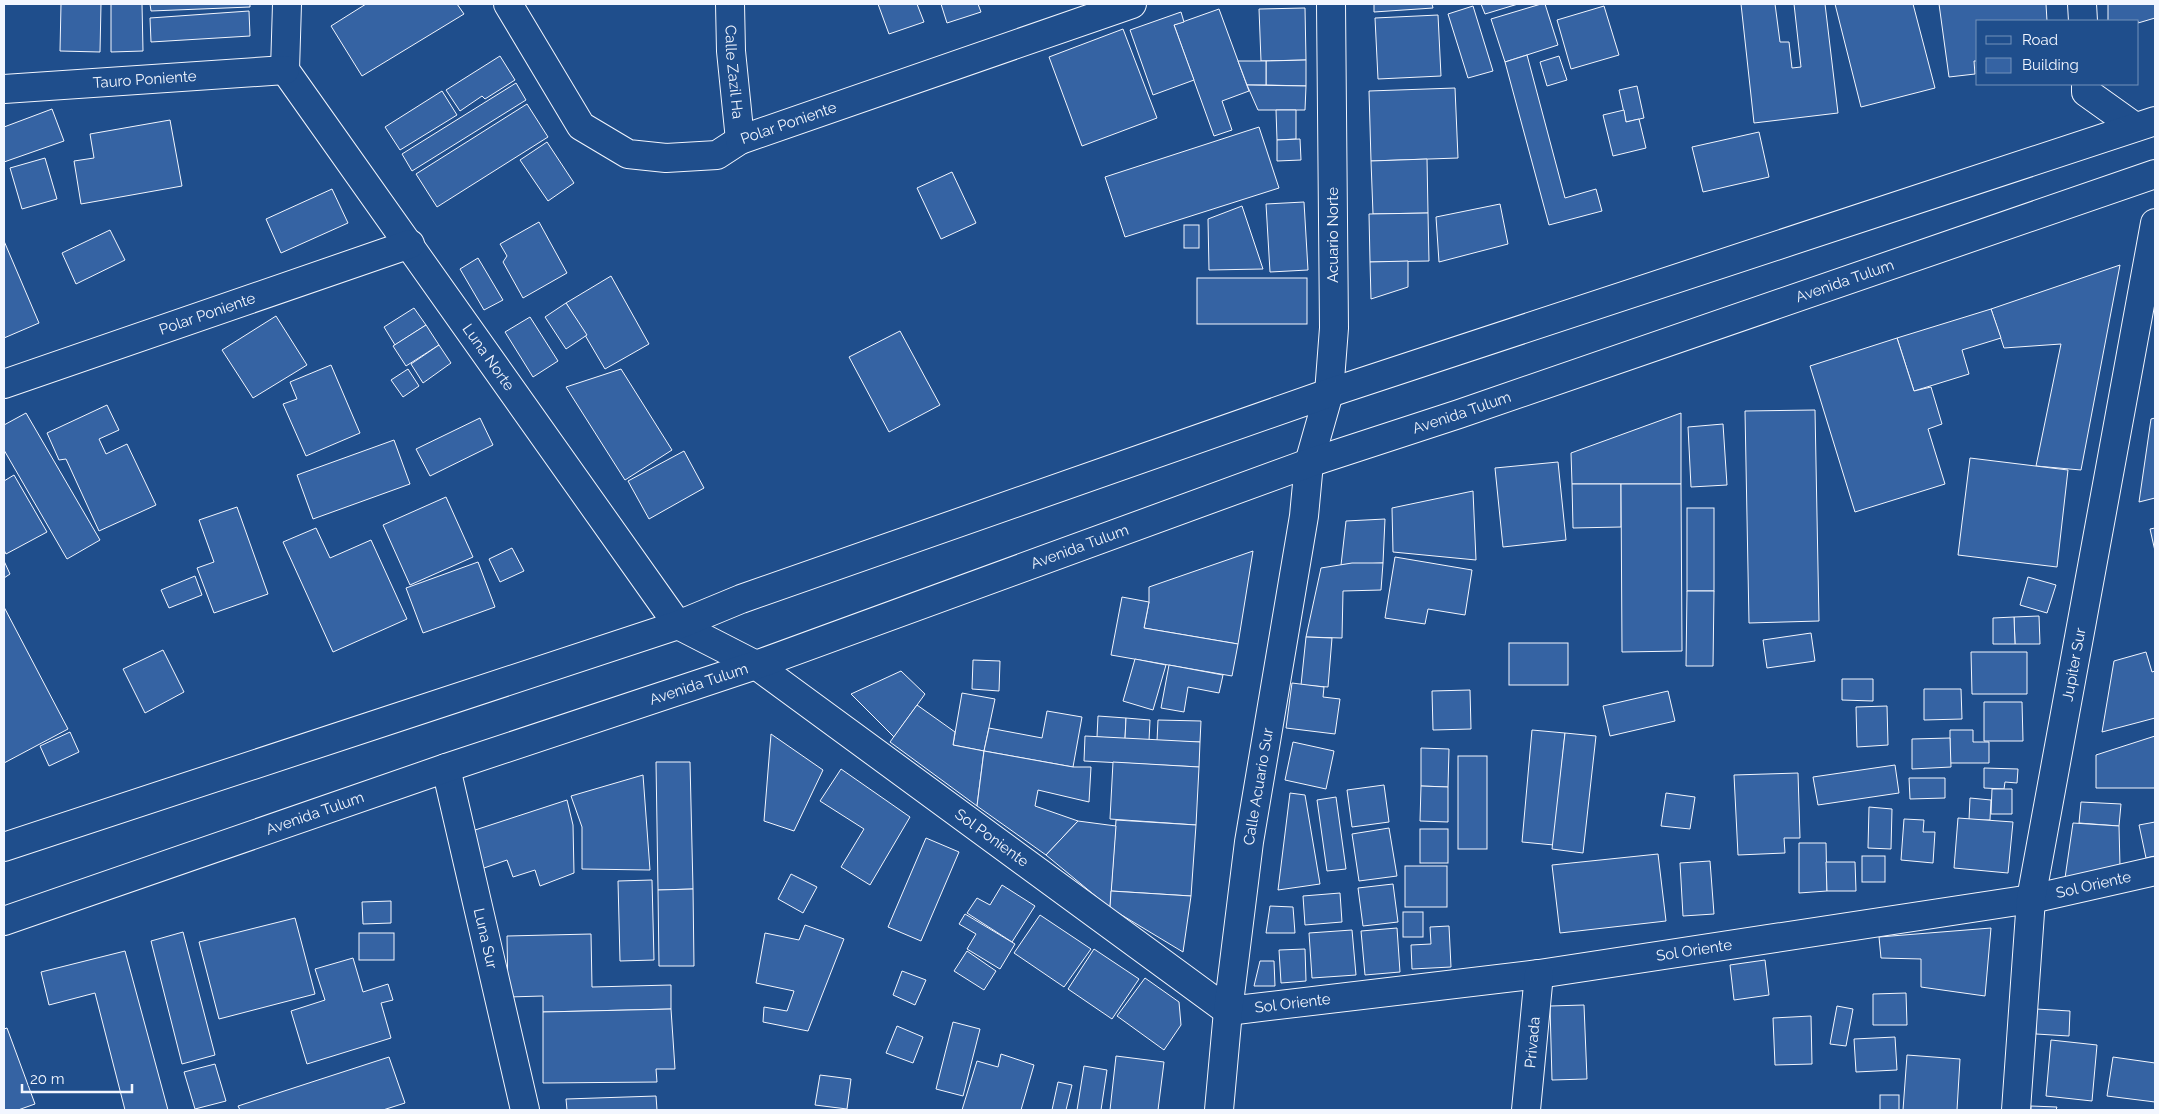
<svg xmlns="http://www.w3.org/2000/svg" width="2159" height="1114" viewBox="0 0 2159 1114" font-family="Raleway,sans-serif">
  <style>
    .building { fill: #3563a3; stroke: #f2f6ff }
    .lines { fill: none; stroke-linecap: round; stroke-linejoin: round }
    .minor-casing { stroke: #f2f6ff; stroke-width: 30 }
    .primary-casing { stroke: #f2f6ff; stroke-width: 30 }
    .minor { stroke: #1f4e8c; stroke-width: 28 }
    .primary { stroke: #1f4e8c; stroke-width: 28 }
    .labels { text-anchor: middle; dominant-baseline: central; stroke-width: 4; stroke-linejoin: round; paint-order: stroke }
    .street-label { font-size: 15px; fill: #f2f6ff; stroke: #1f4e8c }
  </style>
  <rect width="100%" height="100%" fill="#1f4e8c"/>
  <g class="building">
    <path d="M61,4H101L100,52L60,51Z"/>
    <path d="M111,4H142L143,51L111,52Z"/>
    <path d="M150,4H250V7L151,11Z"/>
    <path d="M366,4H457L464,14L362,76L331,26Z"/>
    <path d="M878,4H917L924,22L889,34Z"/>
    <path d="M941,4H978L981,12L947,23Z"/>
    <path d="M1374,4H1432L1433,8L1374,12Z"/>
    <path d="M1481,4H1518L1485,14Z"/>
    <path d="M1541,4H1545L1558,45L1505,62L1491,19Z"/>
    <path d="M1741,4H1775L1780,42H1789L1792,68L1801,67L1794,4H1825L1838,113L1754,123Z"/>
    <path d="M1835,4H1913L1935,88L1861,107Z"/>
    <path d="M1939,4H2046L2047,21H1978V61H1974L1975,74L1949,77Z"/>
    <path d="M2108,4H2155V18L2138,23V21H2108Z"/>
    <path d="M1473,6L1493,71L1468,78L1448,14Z"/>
    <path d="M1604,6L1619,55L1571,69L1557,20Z"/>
    <path d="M1305,8L1306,60L1261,61L1259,9Z"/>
    <path d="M1219,9L1249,91L1222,101L1232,130L1214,136L1174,25Z"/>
    <path d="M249,11L250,36L151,42L150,18Z"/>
    <path d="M1181,12L1184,22L1174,25L1194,80L1153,95L1130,30Z"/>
    <path d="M1438,15L1441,76L1378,79L1375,18Z"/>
    <path d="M1123,29L1157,118L1082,146L1049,57Z"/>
    <path d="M1527,55L1565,198L1596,189L1602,211L1549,225L1505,62Z"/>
    <path d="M500,56L515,80L485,99L482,96L460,111L446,90Z"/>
    <path d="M1559,56L1567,80L1547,86L1540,62Z"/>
    <path d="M1306,60V86L1266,85V61Z"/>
    <path d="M1238,61H1266V85H1247Z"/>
    <path d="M516,83L526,100L412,171L402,154Z"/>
    <path d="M1247,85L1306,86L1305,110H1258Z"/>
    <path d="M1637,86L1644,118L1626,122L1619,90Z"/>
    <path d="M1455,88L1458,158L1371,161L1369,91Z"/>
    <path d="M442,91L457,115L400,150L385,127Z"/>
    <path d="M527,104L548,137L437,207L416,174Z"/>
    <path d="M52,109L64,141L4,162V127Z"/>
    <path d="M1276,110H1296V139L1277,140Z"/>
    <path d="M1624,110L1626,122L1639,119L1646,148L1613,156L1603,115Z"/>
    <path d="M170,120L182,186L81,204L74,161L94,158L90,134Z"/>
    <path d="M1259,127L1279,188L1125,237L1105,177Z"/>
    <path d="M1759,132L1769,177L1703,192L1692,147Z"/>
    <path d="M1300,139L1301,160L1277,161V140Z"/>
    <path d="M547,142L574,183L548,201L520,160Z"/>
    <path d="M45,158L57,199L22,209L10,168Z"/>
    <path d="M1427,159L1428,213L1373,214L1371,161Z"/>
    <path d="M952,172L976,223L941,239L917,188Z"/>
    <path d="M332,189L348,223L281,253L266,219Z"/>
    <path d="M1304,202L1308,270L1270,272L1266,204Z"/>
    <path d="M1500,204L1508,244L1439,262L1436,217Z"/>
    <path d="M1242,206L1263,269L1209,270L1208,219Z"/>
    <path d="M1428,213L1429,261L1370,262L1369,214Z"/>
    <path d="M539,222L567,273L523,298L503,262L507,256L500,244Z"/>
    <rect x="1184" y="225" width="15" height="23"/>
    <path d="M110,230L125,260L76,284L62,253Z"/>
    <path d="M4,241L39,323L4,338Z"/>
    <path d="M478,258L503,300L484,310L460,269Z"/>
    <path d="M1408,261V287L1371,299L1370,262Z"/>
    <path d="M2120,265L2081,470L2036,466L2061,344L2004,348L1991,309Z"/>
    <path d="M611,276L649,344L605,369L566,303Z"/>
    <rect x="1197" y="278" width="110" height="46"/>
    <path d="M566,303L587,335L566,349L545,317Z"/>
    <path d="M414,308L426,325L395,345L384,327Z"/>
    <path d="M1991,309L2001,338L1962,350L1969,374L1914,391L1897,338Z"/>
    <path d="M276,316L307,365L253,398L222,350Z"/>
    <path d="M530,317L558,361L533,377L505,332Z"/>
    <path d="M426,325L439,345L406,366L393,346Z"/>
    <path d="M900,331L940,405L889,432L849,357Z"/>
    <path d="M1897,338L1914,391L1931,387L1942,424L1928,429L1945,484L1855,512L1810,366Z"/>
    <path d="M439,345L451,363L423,383L411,364Z"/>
    <path d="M331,365L360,433L306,456L283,404L297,399L290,382Z"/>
    <path d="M408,369L419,386L403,397L391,380Z"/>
    <path d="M621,369L672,450L625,480L566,387Z"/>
    <path d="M107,405L119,430L99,439L106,454L127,444L156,505L99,531L66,459L59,460L47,433Z"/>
    <path d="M1815,410L1819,621L1749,623L1745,411Z"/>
    <path d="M26,413L100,540L67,559L4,450V425Z"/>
    <path d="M1681,413V484H1572L1571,453Z"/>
    <path d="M480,418L493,445L430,476L416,449Z"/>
    <path d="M2155,418V498L2139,502L2151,419Z"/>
    <path d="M1723,424L1727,485L1691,487L1688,427Z"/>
    <path d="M394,440L410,484L313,519L297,475Z"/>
    <path d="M684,451L704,488L649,519L628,481Z"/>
    <path d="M1970,458L2068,470L2057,567L1958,555Z"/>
    <path d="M1558,462L1566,540L1503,547L1495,468Z"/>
    <path d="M14,475L47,532L6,554L4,550V481Z"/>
    <path d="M1572,484H1621V527L1573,528Z"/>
    <path d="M1621,484H1681L1682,651L1622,652Z"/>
    <path d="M1473,491L1476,560L1393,552L1392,508Z"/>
    <path d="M446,497L473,557L410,585L383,525Z"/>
    <path d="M237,507L268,594L214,613L197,568L214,562L199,520Z"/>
    <rect x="1687" y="508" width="27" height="83"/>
    <path d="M1385,519L1383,563L1341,565L1346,521Z"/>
    <path d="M316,528L330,558L371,540L407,619L333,652L283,542Z"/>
    <path d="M2155,528V551L2150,529Z"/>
    <path d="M512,548L524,571L500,582L489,559Z"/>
    <path d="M1253,551L1238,644L1144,628L1149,602V587Z"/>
    <path d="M1395,557L1472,570L1465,615L1428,609L1425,624L1385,618Z"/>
    <path d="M4,561L10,574L4,578Z"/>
    <path d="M478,562L495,607L423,633L406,588Z"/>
    <path d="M1352,563H1383L1381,590L1343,591L1342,638L1306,637L1321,568Z"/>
    <path d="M195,576L202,595L169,608L161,590Z"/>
    <path d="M2028,577L2056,585L2047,613L2020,605Z"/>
    <path d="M1687,591H1714L1713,666H1686Z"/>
    <path d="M1122,597L1149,602L1144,628L1238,644L1232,676L1111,655Z"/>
    <path d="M4,607L68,729L4,763Z"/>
    <path d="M2039,616L2040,644H2015L2014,617Z"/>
    <path d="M2014,617L2015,644H1993V618Z"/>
    <path d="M1811,633L1815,661L1767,668L1763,640Z"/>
    <path d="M1306,637L1332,638L1328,687L1301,685Z"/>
    <rect x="1509" y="643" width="59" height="42"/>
    <path d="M163,650L184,692L145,713L123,669Z"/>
    <path d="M1971,652H2027V694H1972Z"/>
    <path d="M2146,652L2152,672L2155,671V718L2102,732L2114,661Z"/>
    <path d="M1135,659L1166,665L1153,710L1123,701Z"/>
    <path d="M973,660L1000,661L999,691L972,689Z"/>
    <path d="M1169,665L1223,675L1219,693L1188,687L1184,712L1161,708Z"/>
    <path d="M901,671L925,694L894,737L851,694Z"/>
    <path d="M1842,679H1873V701L1842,700Z"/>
    <path d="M1292,683L1324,687L1323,697L1340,699L1335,734L1286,728Z"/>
    <path d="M1924,689H1961L1962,719L1924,720Z"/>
    <path d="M1470,690L1471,729L1433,730L1432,691Z"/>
    <path d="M1668,691L1675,721L1610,736L1603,706Z"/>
    <path d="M962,693L995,699L984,751L953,745Z"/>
    <path d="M1984,702H2022L2023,741H1984Z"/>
    <path d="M917,705L955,732L953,745L984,751L977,806L890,742Z"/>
    <path d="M1887,706L1888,745L1857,747L1856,707Z"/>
    <path d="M1047,711L1082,717L1073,767L984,751L989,728L1042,738Z"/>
    <path d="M1098,716L1126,718L1125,739L1097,737Z"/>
    <path d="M1126,718L1150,720L1149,741L1125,739Z"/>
    <path d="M1158,720L1201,721L1200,742L1157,741Z"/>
    <path d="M1532,730L1565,733L1554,845L1522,842Z"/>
    <path d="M1950,730H1973V742H1989V763H1950Z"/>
    <path d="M70,732L79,752L49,766L40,746Z"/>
    <path d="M1565,733L1596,736L1583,853L1552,849Z"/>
    <path d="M771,734L823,770L794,831L764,821Z"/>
    <path d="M1085,736L1200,742L1199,767L1084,761Z"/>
    <path d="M2155,736V788H2096V755Z"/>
    <path d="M1950,738L1951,767L1912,769V739Z"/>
    <path d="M1293,742L1334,751L1326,789L1285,780Z"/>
    <path d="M1421,748L1449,749L1448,787L1421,786Z"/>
    <path d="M984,751L1073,767H1091L1089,802L1038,790L1035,806L1078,821L1046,855L977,806Z"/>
    <rect x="1458" y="756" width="29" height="93"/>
    <path d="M656,762H690L693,889L658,890Z"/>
    <path d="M1113,762L1199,767L1196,825L1110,819Z"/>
    <path d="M1895,765L1899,793L1818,805L1813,777Z"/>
    <path d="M1984,768L2018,769L2017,783L2005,782L2004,789L1984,788Z"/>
    <path d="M841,769L910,817L870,885L841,867L864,829L820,801Z"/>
    <path d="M1798,773L1800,838H1784L1785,853L1738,855L1734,775Z"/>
    <path d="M643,775L650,870L582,869V827L571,796Z"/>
    <path d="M1909,778H1945V798L1910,799Z"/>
    <path d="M1384,785L1389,822L1352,827L1347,790Z"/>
    <path d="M1421,786L1448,787V822L1420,821Z"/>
    <path d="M1992,789H2012V814H1991Z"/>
    <path d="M1290,793L1305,795L1320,884L1278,890Z"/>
    <path d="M1666,793L1695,797L1690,829L1661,826Z"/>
    <path d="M1336,797L1346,869L1327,871L1317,800Z"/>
    <path d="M1970,798L1991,800L1990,820H1969Z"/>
    <path d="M567,800L573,825L574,873L540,886L535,870L513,877L507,860L481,869L469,832Z"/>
    <path d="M2081,802L2121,804L2119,826L2079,823Z"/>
    <path d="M1869,807L1892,809L1891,849L1868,848Z"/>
    <path d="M1958,818L2013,822L2008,873L1954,868Z"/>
    <path d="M1904,819L1924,820L1923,832H1935L1933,863L1901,860Z"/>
    <path d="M1116,820L1196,825L1191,896L1111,891Z"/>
    <path d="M1078,821L1116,826L1110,908L1046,855Z"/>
    <path d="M2155,822V856L2146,858L2139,825Z"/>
    <path d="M2073,823L2119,826L2120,867L2065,878Z"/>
    <path d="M1389,828L1397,876L1359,881L1352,834Z"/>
    <rect x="1420" y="829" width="28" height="34"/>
    <path d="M926,838L959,852L921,941L888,927Z"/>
    <path d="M1799,843H1826L1827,891L1799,893Z"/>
    <path d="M1658,854L1666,921L1560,933L1552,865Z"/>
    <rect x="1862" y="856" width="23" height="26"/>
    <path d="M1710,861L1714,914L1683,916L1680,863Z"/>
    <path d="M1826,862H1855L1856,891H1827Z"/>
    <rect x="1405" y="866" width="42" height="41"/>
    <path d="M791,874L817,887L803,913L778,899Z"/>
    <path d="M652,880L654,960L620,961L618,881Z"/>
    <path d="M1393,884L1398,922L1363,926L1358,888Z"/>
    <path d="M1002,885L1035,906L1012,942L967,913L977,898L990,905Z"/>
    <path d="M693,889L694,966H659L658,890Z"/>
    <path d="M1111,891L1191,896L1183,952L1110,908Z"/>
    <path d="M1340,893L1342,922L1305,925L1303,896Z"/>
    <path d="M391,901V923L363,924L362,902Z"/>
    <path d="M1270,906L1293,907L1295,933H1266Z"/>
    <rect x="1403" y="912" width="20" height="25"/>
    <path d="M965,914L1015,944L1000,969L967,949L976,934L959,924Z"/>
    <path d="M1040,915L1091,949L1064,987L1014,953Z"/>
    <path d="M295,918L315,994L219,1019L199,942Z"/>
    <path d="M805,925L844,939L808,1031L763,1022L764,1007L787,1011L794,991L756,983L765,933L799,940Z"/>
    <path d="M1449,926L1451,967L1412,969L1411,945L1431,944L1430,927Z"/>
    <path d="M1397,928L1400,972L1365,975L1361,931Z"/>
    <path d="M1991,928L1985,996L1921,987V959L1881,958L1879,937Z"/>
    <path d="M1352,930L1356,975L1312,978L1309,933Z"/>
    <path d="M183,932L215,1055L182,1064L151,941Z"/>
    <rect x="359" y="933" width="35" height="27"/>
    <path d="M591,934L592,987L671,985V1009L543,1012V996L508,997L507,936Z"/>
    <path d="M1094,949L1139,979L1112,1019L1068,989Z"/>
    <path d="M1305,949L1306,981L1281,983L1279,950Z"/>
    <path d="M125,951L168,1110H125L95,993L49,1005L41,972Z"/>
    <path d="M967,951L996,971L984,990L954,971Z"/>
    <path d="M353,958L363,992L388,984L393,1000L381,1003L391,1038L307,1064L291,1011L325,1000L315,969Z"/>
    <path d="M1765,960L1769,995L1734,1000L1730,965Z"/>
    <path d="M1260,961H1274L1275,986H1254Z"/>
    <path d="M902,971L926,980L915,1005L893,995Z"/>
    <path d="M1145,978L1179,1002L1181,1025L1164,1050L1117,1016Z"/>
    <path d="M1906,993L1907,1025H1873V994Z"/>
    <path d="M1584,1005L1587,1079L1552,1080L1550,1006Z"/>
    <path d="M1837,1006L1853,1009L1846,1046L1830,1044Z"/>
    <path d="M671,1009L675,1069H656L657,1082L543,1083V1012Z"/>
    <path d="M2036,1009L2070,1011L2069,1036L2036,1034Z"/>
    <path d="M1811,1016L1812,1064L1775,1065L1773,1018Z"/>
    <path d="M953,1022L980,1029L963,1096L936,1089Z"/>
    <path d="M897,1026L923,1037L913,1063L886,1053Z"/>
    <path d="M7,1028L35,1104L18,1110H4V1029Z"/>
    <path d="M1895,1037L1897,1070L1856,1072L1854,1039Z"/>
    <path d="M2051,1040L2097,1045L2092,1101L2046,1096Z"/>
    <path d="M1001,1054L1034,1065L1021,1110H962L977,1061L998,1067Z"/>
    <path d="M1907,1055L1960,1059L1957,1110H1903Z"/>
    <path d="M1116,1056L1164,1062L1158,1110H1110Z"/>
    <path d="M389,1057L405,1103L383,1110H240L238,1106Z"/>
    <path d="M2113,1057L2155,1063V1102L2107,1096Z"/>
    <path d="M215,1064L226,1101L195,1109L184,1072Z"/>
    <path d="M1084,1066L1107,1070L1101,1110H1077Z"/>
    <path d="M820,1075L851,1079L847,1109L815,1105Z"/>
    <path d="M1058,1082L1072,1085L1066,1110H1052Z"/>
    <rect x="1880" y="1095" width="19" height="15"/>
    <path d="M656,1096L657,1110H567L566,1099Z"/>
    <path d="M2031,1106L2057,1107L2056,1110H2031Z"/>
  </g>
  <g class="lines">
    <defs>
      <g id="minor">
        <path id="s1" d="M287,4L285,70L678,625L756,665L1228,1011L1539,974L2031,899L2155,871"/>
        <path id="s2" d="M508,4L581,126L628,154L666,158L717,155L740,140L1132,4"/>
        <path id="s3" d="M730,4L731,51L740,140"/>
        <path d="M2082,4L2083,21"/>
        <path d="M2086,84V92L2135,127"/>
        <path id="s4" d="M4,89L285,70"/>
        <path id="s5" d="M4,384L410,244"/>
        <path id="s6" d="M446,768L525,1110"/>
        <path id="s7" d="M1219,1110L1228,1011L1249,842L1304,516L1309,463L1329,393L1334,328L1331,4"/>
        <path id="s8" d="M1526,1110L1539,974"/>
        <path id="s9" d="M2016,1110L2031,899L2155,223"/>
      </g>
      <g id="primary">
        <path d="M4,847L678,625L741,599L1329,393L2155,121"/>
        <path id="s10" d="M4,921L446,768L756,665L1309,463L1459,414L2155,174"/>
      </g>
    </defs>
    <use href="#minor" class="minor-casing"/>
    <use href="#primary" class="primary-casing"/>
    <use href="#minor" class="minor"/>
    <use href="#primary" class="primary"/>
  </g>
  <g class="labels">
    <g class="street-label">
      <text stroke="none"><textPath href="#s3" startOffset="68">Calle Zazil Ha</textPath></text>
      <text stroke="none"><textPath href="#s4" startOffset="141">Tauro Poniente</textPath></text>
      <text stroke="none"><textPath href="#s2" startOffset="365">Polar Poniente</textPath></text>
      <text transform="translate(1333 235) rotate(-90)">Acuario Norte</text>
      <text stroke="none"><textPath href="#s10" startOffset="1949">Avenida Tulum</textPath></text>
      <text stroke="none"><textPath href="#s5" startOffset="215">Polar Poniente</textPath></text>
      <text stroke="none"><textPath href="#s1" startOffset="418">Luna Norte</textPath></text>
      <text stroke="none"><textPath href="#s10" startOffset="1544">Avenida Tulum</textPath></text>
      <text stroke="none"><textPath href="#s10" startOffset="1139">Avenida Tulum</textPath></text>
      <text stroke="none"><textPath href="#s9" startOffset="450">Jupiter Sur</textPath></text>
      <text stroke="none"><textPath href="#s10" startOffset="734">Avenida Tulum</textPath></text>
      <text stroke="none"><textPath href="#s7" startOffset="326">Calle Acuario Sur</textPath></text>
      <text stroke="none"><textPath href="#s10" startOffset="329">Avenida Tulum</textPath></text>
      <text stroke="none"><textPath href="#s1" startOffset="1126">Sol Poniente</textPath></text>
      <text stroke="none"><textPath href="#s1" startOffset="2294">Sol Oriente</textPath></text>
      <text stroke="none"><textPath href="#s6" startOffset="175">Luna Sur</textPath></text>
      <text stroke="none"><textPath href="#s1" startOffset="1889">Sol Oriente</textPath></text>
      <text stroke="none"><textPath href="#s1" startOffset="1484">Sol Oriente</textPath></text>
      <text stroke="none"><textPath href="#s8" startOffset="68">Privada</textPath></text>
    </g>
  </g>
  <rect width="2159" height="1114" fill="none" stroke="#f2f6ff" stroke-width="10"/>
  <rect x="1976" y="20" width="162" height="65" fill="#1f4e8c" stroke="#7391ba"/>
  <rect x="1986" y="36" width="25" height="8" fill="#1f4e8c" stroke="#7391ba"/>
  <text x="2022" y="45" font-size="15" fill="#f2f6ff">Road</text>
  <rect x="1986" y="58" width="25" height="15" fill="#3563a3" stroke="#7391ba"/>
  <text x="2022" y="70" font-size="15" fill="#f2f6ff">Building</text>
  <path d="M22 1084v8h110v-8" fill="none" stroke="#f2f6ff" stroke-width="2.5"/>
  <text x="30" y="1084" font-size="15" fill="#f2f6ff" stroke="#1f4e8c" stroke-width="4" paint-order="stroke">20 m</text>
</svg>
